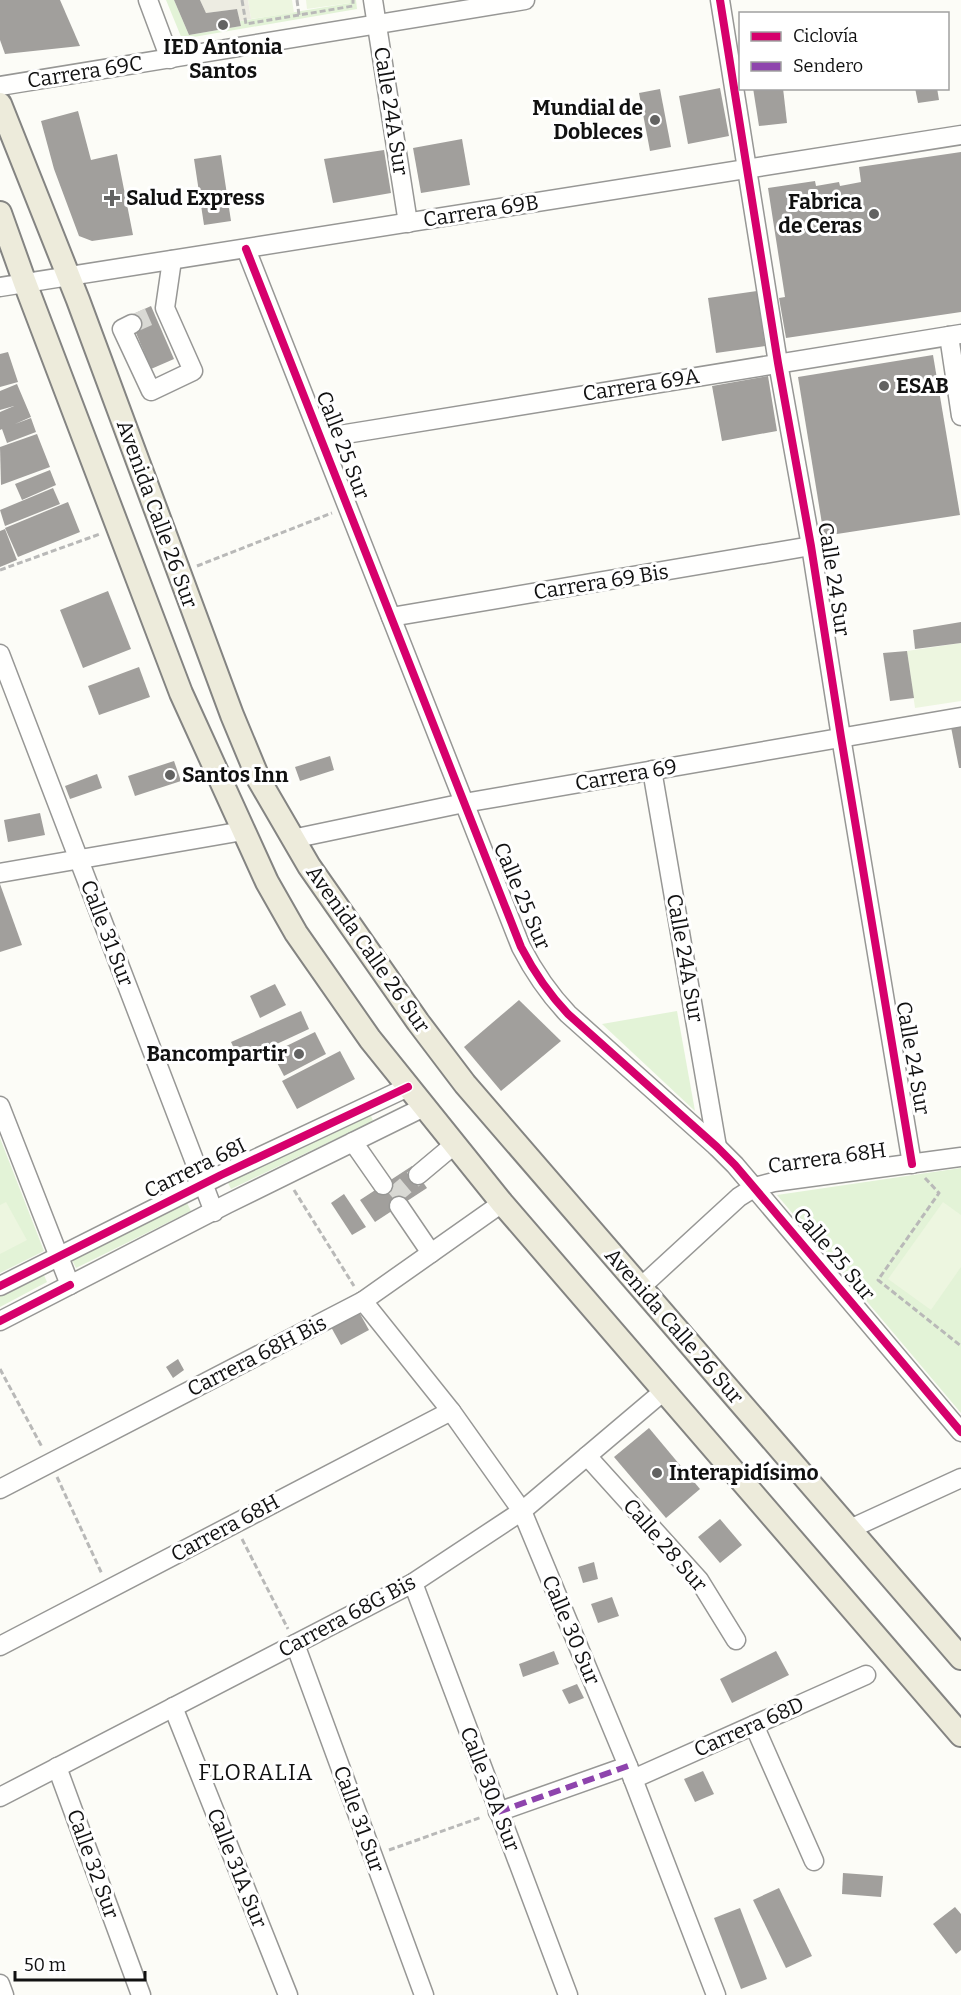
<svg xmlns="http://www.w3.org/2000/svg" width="961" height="1995" viewBox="0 0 961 1995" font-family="Bitter,serif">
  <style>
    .green { fill: #e3f3d7 }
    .pitch { fill: #edf6e0 }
    .plaza { fill: #edece2 }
    .building { fill: #a19f9c }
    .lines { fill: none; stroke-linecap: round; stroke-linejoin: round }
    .minor-tunnel { stroke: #d9d9d4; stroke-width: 18; stroke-dasharray: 18 9; stroke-linecap: butt }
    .minor-casing { stroke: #979795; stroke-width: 21 }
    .major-casing { stroke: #848482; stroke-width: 26 }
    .path { stroke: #b9b9b8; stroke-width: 3; stroke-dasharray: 6 3; stroke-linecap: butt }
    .minor { stroke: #fffffe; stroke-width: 18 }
    .major { stroke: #edebdb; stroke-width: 22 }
    .quiet { stroke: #8e44ad; stroke-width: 6; stroke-dasharray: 12 6; stroke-linecap: butt }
    .cycleway-casing { stroke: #fff; stroke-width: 11 }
    .cycleway { stroke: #d6006c; stroke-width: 8 }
    .poi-dot { fill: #636362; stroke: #fff; stroke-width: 2 }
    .labels { text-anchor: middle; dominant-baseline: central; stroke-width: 6; stroke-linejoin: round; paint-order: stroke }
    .poi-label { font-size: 21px; font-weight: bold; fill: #111; stroke: #fff; text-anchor: start }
    .street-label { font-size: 21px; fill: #111; stroke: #fff }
    .neighbourhood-label { font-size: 22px; letter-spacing: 1.5px; fill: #111; stroke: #fff }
  </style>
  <rect width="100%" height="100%" fill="#fcfcf7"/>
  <g class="green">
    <path d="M166,0H174L189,35L241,26L240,21L350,3V0H356L357,9L182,39Z"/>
    <path d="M677,1011L695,1111L602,1024Z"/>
    <path d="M370,1113L373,1121L231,1189L227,1181Z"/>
    <path d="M0,1138L44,1251L0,1273Z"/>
    <path d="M961,1168V1413L777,1195Z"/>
    <path d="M187,1203L191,1211L76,1268L72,1260Z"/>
    <path d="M43,1273L47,1282L0,1307V1295Z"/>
  </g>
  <g class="pitch">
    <path d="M248,0H292L294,13L251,19Z"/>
    <path d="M306,0H350V3L307,9Z"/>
    <path d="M961,643V701L915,708L907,651Z"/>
    <path d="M6,1202L27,1240L0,1254V1205Z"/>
    <path d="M943,1202L961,1215V1267L931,1310L888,1279Z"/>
  </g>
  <path class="plaza" d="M200,0H248L251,19L240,21L237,9L206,13Z"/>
  <g class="building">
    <path d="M0,0H60L80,46L5,54L0,40Z"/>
    <path d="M174,0H200L206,13L237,9L241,26L189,35Z"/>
    <path d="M720,88L729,136L688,144L679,96Z"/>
    <path d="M753,88H783L787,123L759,126Z"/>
    <path d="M915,88H937L939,100L918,103Z"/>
    <path d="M660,89L671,147L650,151L639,93Z"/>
    <path d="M78,111L91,160L117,154L133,235L92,241L79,236L54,169L41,121Z"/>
    <path d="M462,139L470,185L421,193L413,148Z"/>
    <path d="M384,150L391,193L333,203L324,159Z"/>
    <path d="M961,152V312L786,338L779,298L785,297L768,188L815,181L816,186L839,182L840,186L861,182L859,167Z"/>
    <path d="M221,155L231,221L204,225L194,159Z"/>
    <path d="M757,291L765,346L716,353L708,298Z"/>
    <path d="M151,306L174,359L151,369L129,316Z"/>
    <path d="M8,352L18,382L0,387V354Z"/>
    <path d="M933,355L960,515L824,536L798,377Z"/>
    <path d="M768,376L777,431L722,441L712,386Z"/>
    <path d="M17,384L31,417L15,424L31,418L36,432L7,443L2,429L0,430V412L14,406L0,410V391Z"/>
    <path d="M37,434L50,467L1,485L0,447Z"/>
    <path d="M50,470L56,485L22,500L15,484Z"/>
    <path d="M53,488L60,504L5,526L0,510Z"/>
    <path d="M68,502L80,532L18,557L5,528Z"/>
    <path d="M5,529L17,560L0,567V531Z"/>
    <path d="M108,591L131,649L83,668L60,610Z"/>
    <path d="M961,622V643L915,649L913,630Z"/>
    <path d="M907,651L914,698L890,701L883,653Z"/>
    <path d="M139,667L150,697L99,715L88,686Z"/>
    <path d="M961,725V768H959L951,727Z"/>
    <path d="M330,756L334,770L300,781L295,767Z"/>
    <path d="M174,761L181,781L135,796L128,776Z"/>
    <path d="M97,774L102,788L70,799L65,786Z"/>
    <path d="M40,813L45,835L8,842L4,820Z"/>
    <path d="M0,884L22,945L0,952Z"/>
    <path d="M275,984L286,1005L260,1018L250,996Z"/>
    <path d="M519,1000L561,1041L501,1091L464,1047Z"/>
    <path d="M301,1011L309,1029L240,1061L231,1042Z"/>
    <path d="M315,1032L326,1054L284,1076L272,1053Z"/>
    <path d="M340,1051L355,1079L297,1109L282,1081Z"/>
    <path d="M412,1166L427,1188L375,1222L360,1200Z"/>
    <path d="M344,1194L366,1227L352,1235L331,1203Z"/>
    <path d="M359,1312L369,1330L341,1345L331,1327Z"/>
    <path d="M178,1359L184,1370L173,1378L166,1367Z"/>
    <path d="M649,1428L700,1489L666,1518L614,1457Z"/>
    <path d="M720,1519L742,1545L720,1563L698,1537Z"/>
    <path d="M594,1562L598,1579L583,1583L578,1567Z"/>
    <path d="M612,1597L619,1616L598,1623L591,1604Z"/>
    <path d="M554,1651L559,1664L523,1677L519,1664Z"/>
    <path d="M776,1651L789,1675L732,1703L720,1679Z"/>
    <path d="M577,1684L584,1698L569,1704L562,1690Z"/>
    <path d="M703,1771L714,1794L695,1802L684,1779Z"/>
    <path d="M843,1873L883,1876L881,1897L842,1894Z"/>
    <path d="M779,1888L812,1956L786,1968L753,1900Z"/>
    <path d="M955,1907L961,1914V1950L956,1954L933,1924Z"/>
    <path d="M740,1908L767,1979L741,1989L714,1918Z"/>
  </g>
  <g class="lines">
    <g class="minor-tunnel">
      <path d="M132,324L155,314"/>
      <path d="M392,1197L418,1175"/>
    </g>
    <defs>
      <g id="minor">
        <path d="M148,0L170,59"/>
        <path d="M373,0L408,223"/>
        <path d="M720,0L778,363L811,546L841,737L912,1164"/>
        <path d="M0,86L525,0"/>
        <path d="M246,249L521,947C534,972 548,993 568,1014L717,1147L735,1165L961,1432"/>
        <path d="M0,287L961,135"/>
        <path d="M132,324L122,329L151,391L193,371L165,308L172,260"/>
        <path d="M949,336L961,416"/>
        <path d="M321,438L961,334"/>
        <path d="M391,617L811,546"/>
        <path d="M0,654L214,1212"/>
        <path d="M652,770L717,1147"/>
        <path d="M292,839L464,803L961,717"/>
        <path d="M0,873L243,831"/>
        <path d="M0,1106L70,1285"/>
        <path d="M353,1142L383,1185"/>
        <path d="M418,1175L455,1144"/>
        <path d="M399,1206L431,1253"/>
        <path d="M0,1286L221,1175L408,1087"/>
        <path d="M641,1287L739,1197L755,1187L774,1182L961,1157"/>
        <path d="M363,1301L451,1411L522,1511L628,1766L716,1995"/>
        <path d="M0,1321L227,1204L424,1107"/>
        <path d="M587,1456L699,1580L736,1640"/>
        <path d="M0,1489L363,1301L502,1203"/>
        <path d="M850,1529L961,1478"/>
        <path d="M413,1583L568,1995"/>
        <path d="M295,1644L424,1995"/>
        <path d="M0,1646L451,1411"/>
        <path d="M173,1707L288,1995"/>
        <path d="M754,1725L814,1861"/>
        <path d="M57,1767L141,1995"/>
        <path d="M633,1779L866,1675"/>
        <path d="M0,1797L413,1583L522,1511L665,1390"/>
        <path d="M498,1812L628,1766"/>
        <path d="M0,1984L4,1995"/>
      </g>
      <g id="major">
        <path d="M0,104L78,300L232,715L259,780L309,866L418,1022L465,1084L961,1658"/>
        <path d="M0,213L25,283L181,693L267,882L296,933L370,1039L502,1203L961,1735"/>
      </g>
    </defs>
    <use href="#minor" class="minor-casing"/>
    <use href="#major" class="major-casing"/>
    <g class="path">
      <path d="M242,0L246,24L353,6V0"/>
      <path d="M297,0L299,15"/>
      <path d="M197,566L332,513"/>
      <path d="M0,570L100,534"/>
      <path d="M925,1178L939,1193L878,1280L961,1346"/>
      <path d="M294,1190L354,1286"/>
      <path d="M0,1369L42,1447"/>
      <path d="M57,1477L102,1574"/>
      <path d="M242,1539L288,1629"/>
      <path d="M389,1850L482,1817"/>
    </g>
    <use href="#minor" class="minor"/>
    <use href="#major" class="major"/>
    <path class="quiet" d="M498,1812L628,1766"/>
    <defs>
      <g id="cycleway">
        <path d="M720,0L778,363L811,546L841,737L912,1164"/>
        <path d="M246,249L521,947C534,972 548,993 568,1014L717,1147L735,1165L961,1432"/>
        <path d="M0,1286L221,1175L408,1087"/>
        <path d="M0,1321L70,1285"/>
      </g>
    </defs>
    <use href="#cycleway" class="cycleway-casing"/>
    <use href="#cycleway" class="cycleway"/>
  </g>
  <g class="poi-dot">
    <circle cx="223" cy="25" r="6"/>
    <circle cx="655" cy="120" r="6"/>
    <path d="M109 189h6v6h6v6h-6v6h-6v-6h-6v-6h6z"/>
    <circle cx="874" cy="214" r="6"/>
    <circle cx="884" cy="386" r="6"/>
    <circle cx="170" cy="775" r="6"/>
    <circle cx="299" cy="1054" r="6"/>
    <circle cx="657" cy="1473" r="6"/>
  </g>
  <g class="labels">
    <g class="poi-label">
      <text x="223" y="47" text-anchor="middle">IED Antonia<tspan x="223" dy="24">Santos</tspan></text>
      <text x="643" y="108" text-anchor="end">Mundial de<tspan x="643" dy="24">Dobleces</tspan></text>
      <text x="126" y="198">Salud Express</text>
      <text x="862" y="202" text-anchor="end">Fabrica<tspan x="862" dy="24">de Ceras</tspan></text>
      <text x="896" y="386">ESAB</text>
      <text x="182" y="775">Santos Inn</text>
      <text x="287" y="1054" text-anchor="end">Bancompartir</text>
      <text x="669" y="1473">Interapidísimo</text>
    </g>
    <g class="street-label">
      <text transform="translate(85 72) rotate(-9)">Carrera 69C</text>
      <text transform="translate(391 111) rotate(81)">Calle 24A Sur</text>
      <text transform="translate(481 211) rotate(-9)">Carrera 69B</text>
      <text transform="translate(641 385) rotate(-9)">Carrera 69A</text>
      <text transform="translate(343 445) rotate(69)">Calle 25 Sur</text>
      <text transform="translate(157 514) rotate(70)">Avenida Calle 26 Sur</text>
      <text transform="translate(834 579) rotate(81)">Calle 24 Sur</text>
      <text transform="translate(601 582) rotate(-9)">Carrera 69 Bis</text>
      <text transform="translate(626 775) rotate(-10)">Carrera 69</text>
      <text transform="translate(522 896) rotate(67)">Calle 25 Sur</text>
      <text transform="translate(107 933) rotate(69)">Calle 31 Sur</text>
      <text transform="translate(368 949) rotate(55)">Avenida Calle 26 Sur</text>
      <text transform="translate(685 958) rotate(80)">Calle 24A Sur</text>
      <text transform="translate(913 1058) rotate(80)">Calle 24 Sur</text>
      <text transform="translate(827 1158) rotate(-8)">Carrera 68H</text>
      <text transform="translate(195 1168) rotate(-26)">Carrera 68I</text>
      <text transform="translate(834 1254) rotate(50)">Calle 25 Sur</text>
      <text transform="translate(674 1326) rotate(49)">Avenida Calle 26 Sur</text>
      <text transform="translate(257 1356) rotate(-27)">Carrera 68H Bis</text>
      <text transform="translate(225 1528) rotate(-28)">Carrera 68H</text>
      <text transform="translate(665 1545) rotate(49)">Calle 28 Sur</text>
      <text transform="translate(347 1616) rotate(-28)">Carrera 68G Bis</text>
      <text transform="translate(571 1630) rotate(67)">Calle 30 Sur</text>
      <text transform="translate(749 1727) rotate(-24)">Carrera 68D</text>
      <text transform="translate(490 1789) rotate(69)">Calle 30A Sur</text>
      <text transform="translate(359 1819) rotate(70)">Calle 31 Sur</text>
      <text transform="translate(93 1864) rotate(70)">Calle 32 Sur</text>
      <text transform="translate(237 1868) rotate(68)">Calle 31A Sur</text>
    </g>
    <g class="neighbourhood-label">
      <text x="256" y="1772">FLORALIA</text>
    </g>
  </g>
  <rect x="739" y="12" width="210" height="78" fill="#ffffff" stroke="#a0a0a0" stroke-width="1.5"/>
  <rect x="751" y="32" width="30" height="9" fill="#d6006c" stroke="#a0a0a0" stroke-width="1.5"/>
  <text x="793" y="42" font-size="18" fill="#111111">Ciclovía</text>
  <rect x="751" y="62" width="30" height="9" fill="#8e44ad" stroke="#a0a0a0" stroke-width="1.5"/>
  <text x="793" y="72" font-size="18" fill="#111111">Sendero</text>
  <path d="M15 1971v9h130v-9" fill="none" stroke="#111111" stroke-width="3"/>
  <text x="24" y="1971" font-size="18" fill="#111111" stroke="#ffffff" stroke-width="4.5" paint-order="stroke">50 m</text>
</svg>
